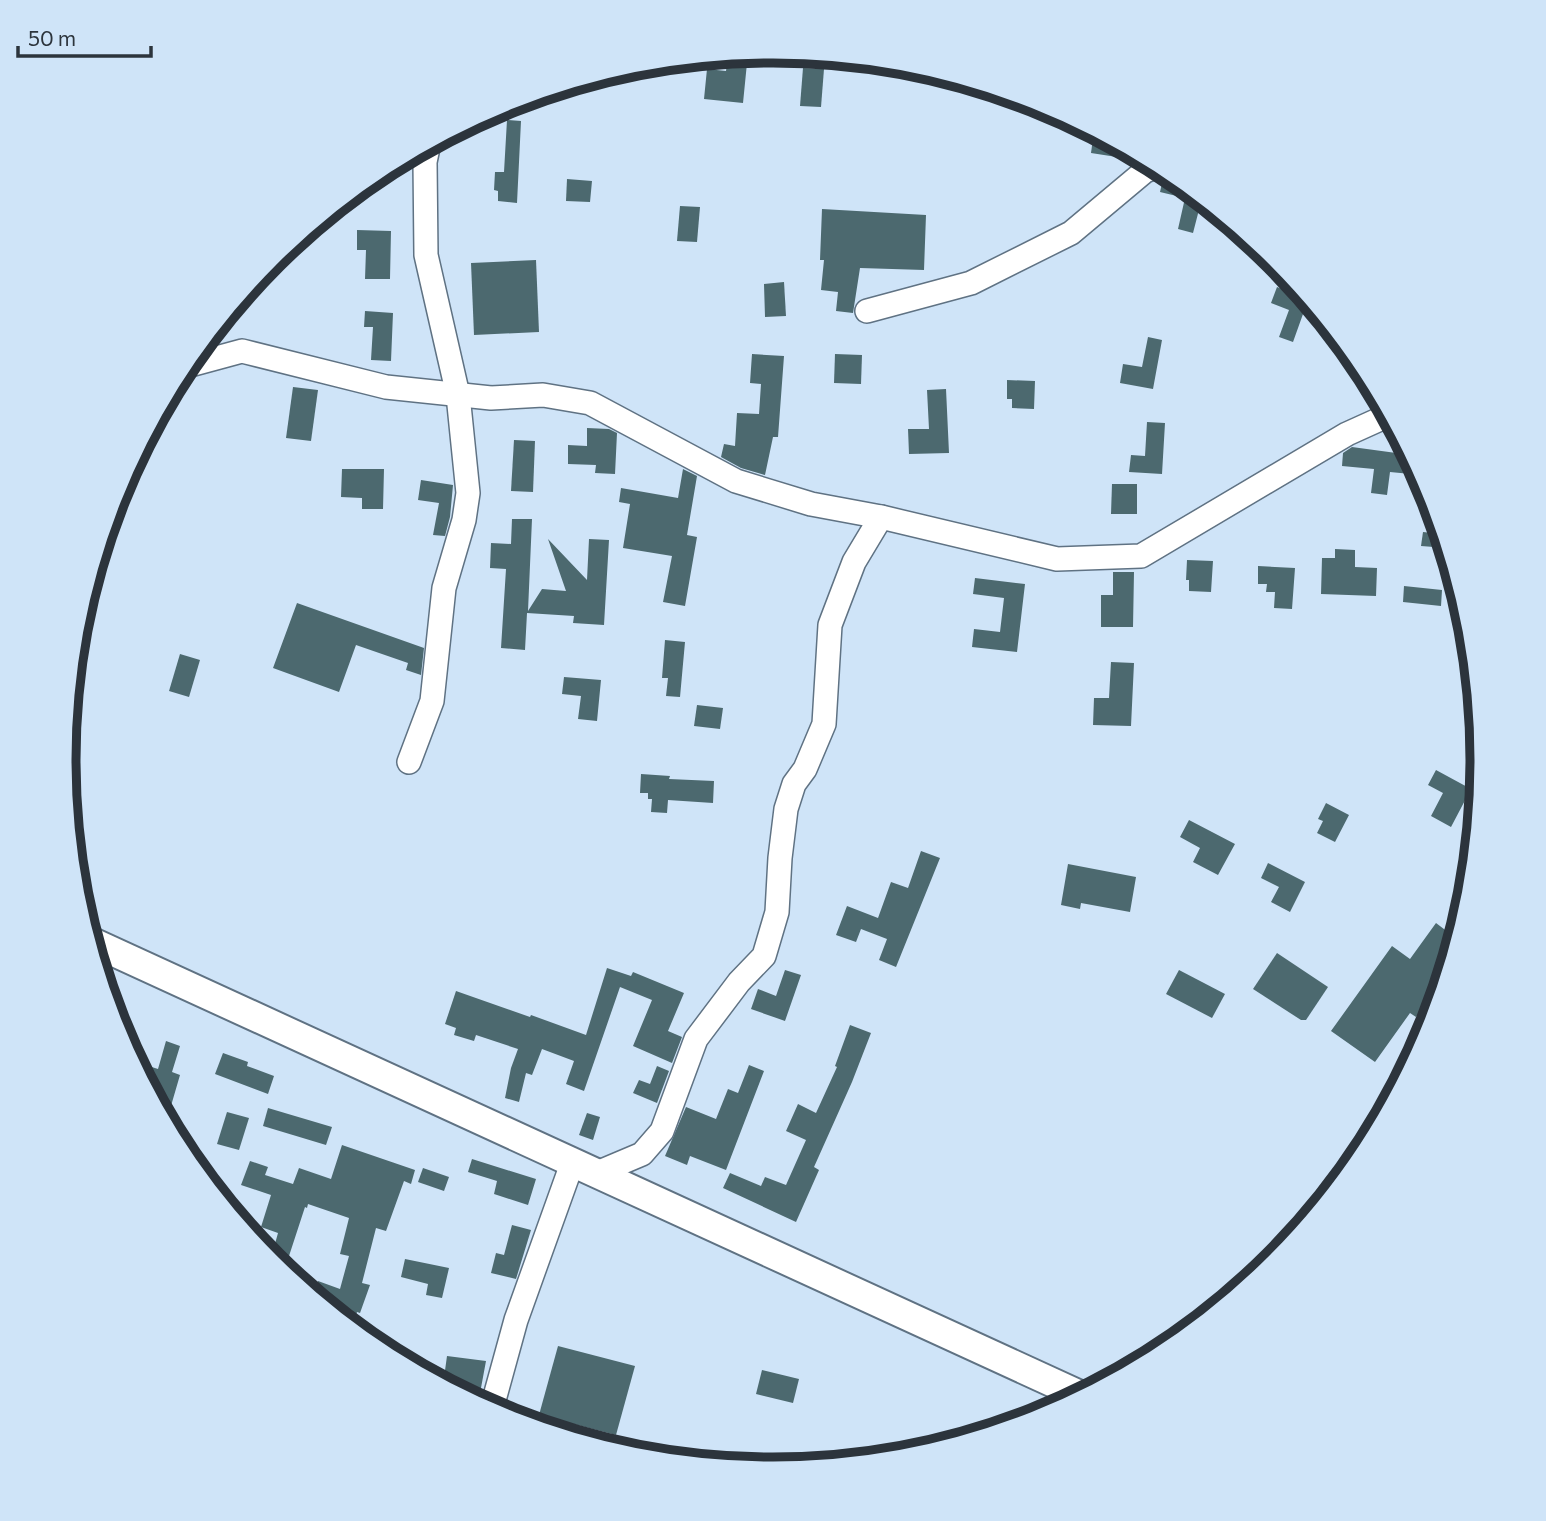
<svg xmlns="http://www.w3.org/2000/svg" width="1546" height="1521" viewBox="0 0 1546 1521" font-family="Commissioner,sans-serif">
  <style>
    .building { fill: #4c696f }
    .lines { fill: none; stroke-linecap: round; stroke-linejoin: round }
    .minor-casing { stroke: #5f7283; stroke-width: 26 }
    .major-casing { stroke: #5f7283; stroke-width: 32 }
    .minor { stroke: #fff; stroke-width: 23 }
    .major { stroke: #fff; stroke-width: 28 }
    .rim { fill: none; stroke: #2c343c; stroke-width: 9 }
  </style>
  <rect width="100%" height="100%" fill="#cfe4f8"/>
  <g class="building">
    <path d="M748,53L743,103L704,99L707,69L726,71L728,55Z"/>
    <path d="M803,68L824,69L821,107L800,106Z"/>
    <path d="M507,120L521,121L517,203L498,201V191L494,190L495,172H504Z"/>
    <path d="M1094,131L1113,141L1142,157L1136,160L1091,153Z"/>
    <path d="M1171,173L1207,203L1201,202L1193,233L1178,229L1185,198L1160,192L1163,179Z"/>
    <path d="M567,179L592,181L590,202L566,201Z"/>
    <path d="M680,206L700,207L697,242L677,241Z"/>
    <path d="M822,209L926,215L924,270L860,268L853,313L836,311L838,292L821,290L824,260H820Z"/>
    <path d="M357,230L391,231L390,279H365L366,250H357Z"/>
    <path d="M536,260L539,332L474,335L471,263Z"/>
    <path d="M784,282L786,316L765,317L764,284Z"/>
    <path d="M1277,287L1308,300L1293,342L1279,337L1289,310L1271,303Z"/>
    <path d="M365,311L393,313L391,361L371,360L373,327H364Z"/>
    <path d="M1148,337L1162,340L1153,389L1120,383L1123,364L1142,367Z"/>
    <path d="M752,354L784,356L778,437H773L765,475L741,468L721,457L724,444L735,446L737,413L759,414L761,384L750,383Z"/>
    <path d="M835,354L862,355L861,384L834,383Z"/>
    <path d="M1007,380L1035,381L1034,409L1012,408V399H1007Z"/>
    <path d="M293,387L318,390L311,441L286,438Z"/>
    <path d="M946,389L949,453L909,454L908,429H929L927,390Z"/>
    <path d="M1147,422L1165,423L1162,474L1129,472L1131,455L1145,456Z"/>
    <path d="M587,428L609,429L617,433L615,474L595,473L596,465L568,464V445L587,446Z"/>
    <path d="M514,440L535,441L533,492L511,491Z"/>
    <path d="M1352,447L1411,455L1421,475L1390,472L1387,495L1371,493L1374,469L1342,466L1343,453Z"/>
    <path d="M342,469H384L383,509H362V498L341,497Z"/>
    <path d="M683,469L697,476L687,535L697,537L685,606L663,602L672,556L623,548L630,504L619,502L621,488L678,498Z"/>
    <path d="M421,480L453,485L450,517L445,536L433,535L439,503L418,500Z"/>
    <path d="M1112,484H1137V514H1111Z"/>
    <path d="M512,519H532L528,611L542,589L566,591L548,539L587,580L589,539L609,540L604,625L573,623L574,616L527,613L525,650L501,648L506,569L490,568L491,543L511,544Z"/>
    <path d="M1423,532L1442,534L1447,548L1421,546Z"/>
    <path d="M1335,549L1355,550V567L1377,568L1376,596L1321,594L1322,558H1335Z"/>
    <path d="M1187,560L1213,561L1211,592L1189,591V580H1186Z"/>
    <path d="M1258,566L1295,568L1292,609L1274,608L1275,592H1266L1267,584H1258Z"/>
    <path d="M1113,572H1134L1133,627H1101V595H1113Z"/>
    <path d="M975,578L1025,584L1017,652L972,647L974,629L1000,632L1004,598L973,594Z"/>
    <path d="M1404,586L1442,590L1441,606L1403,602Z"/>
    <path d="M297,603L424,648L421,675L406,670L408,663L356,645L339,692L273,668Z"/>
    <path d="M665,640L685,642L680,697L666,696L668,678H662Z"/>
    <path d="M180,654L200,660L189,697L169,691Z"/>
    <path d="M1111,662L1134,663L1131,726L1093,725L1094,698H1109Z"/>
    <path d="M564,677L601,680L597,721L578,719L581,696L562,694Z"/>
    <path d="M697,705L723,708L720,729L694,726Z"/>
    <path d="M1436,770L1471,789L1451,827L1431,816L1443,793L1428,785Z"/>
    <path d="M641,774L670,776L669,779L714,781L713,803L668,800L667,813L651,812L652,799H648V793H640Z"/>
    <path d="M1326,803L1349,815L1335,842L1317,833L1323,821L1318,819Z"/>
    <path d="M1189,820L1235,844L1218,875L1193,862L1200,848L1180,837Z"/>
    <path d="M921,851L940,858L896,967L879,960L887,939L861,929L856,942L836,935L847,906L878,918L891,882L908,888Z"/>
    <path d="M1268,863L1305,882L1290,912L1271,902L1279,887L1261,878Z"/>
    <path d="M1068,864L1136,877L1130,912L1081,903L1080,909L1061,905Z"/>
    <path d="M1436,923L1457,939L1445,977L1416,1017L1410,1013L1375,1062L1331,1031L1392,946L1410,959Z"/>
    <path d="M1277,953L1328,987L1306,1020H1301L1253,989Z"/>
    <path d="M607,968L631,976L633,972L684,993L668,1031L682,1037L672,1063L633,1046L652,1000L620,987L584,1091L566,1084L574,1061L542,1049L532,1075L526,1073L519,1102L505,1098L511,1068L518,1049L476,1035L474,1041L454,1035L456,1028L445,1024L456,991L530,1017L531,1015L586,1035Z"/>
    <path d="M785,970L801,975L785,1021L751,1009L758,989L776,996Z"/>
    <path d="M1179,970L1225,994L1212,1018L1166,994Z"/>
    <path d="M850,1025L871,1033L852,1082L814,1167L819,1170L796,1222L723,1188L730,1173L761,1186L765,1177L786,1185L806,1140L786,1131L798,1104L816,1113L837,1067L835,1066Z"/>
    <path d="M166,1041L180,1046L172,1072L180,1075L166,1123L133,1061L158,1069Z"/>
    <path d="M223,1053L248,1062L247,1066L274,1076L268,1094L215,1074Z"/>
    <path d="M749,1065L764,1071L726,1170L690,1156L687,1165L665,1156L686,1107L716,1119L728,1089L738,1093Z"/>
    <path d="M657,1066L669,1071L657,1103L633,1093L639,1080L650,1084Z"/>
    <path d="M268,1108L332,1127L326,1145L263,1126Z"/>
    <path d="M227,1112L249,1118L239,1150L217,1144Z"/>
    <path d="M587,1113L600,1117L593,1140L579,1135Z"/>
    <path d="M342,1145L415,1170L411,1184L404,1181L386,1231L376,1228L362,1283L370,1285L360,1313L357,1312L352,1329L312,1296L318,1281L340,1289L349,1256L340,1254L349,1218L308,1204L307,1208L305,1207L289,1256L273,1251L278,1233L261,1227L271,1195L241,1185L250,1161L268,1167L265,1175L293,1184L299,1168L331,1179Z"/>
    <path d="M472,1159L536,1179L528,1205L494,1194L497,1181L468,1172Z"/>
    <path d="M423,1168L449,1177L444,1191L418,1182Z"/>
    <path d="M512,1225L531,1230L516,1279L491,1273L496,1253L504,1255Z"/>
    <path d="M405,1259L449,1268L442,1298L426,1295L428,1284L401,1277Z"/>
    <path d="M558,1346L635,1366L616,1435L539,1415Z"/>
    <path d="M447,1356L486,1361L478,1404L462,1395L463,1388L443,1385Z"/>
    <path d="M762,1370L799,1379L793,1403L756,1394Z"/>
  </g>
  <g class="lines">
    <defs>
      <g id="minor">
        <path d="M867,311L971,283L1071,233L1145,171L1159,166"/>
        <path d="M183,367L242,351L386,387L491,398L543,395L590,403L736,481L811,504L881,517L1057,559L1141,556L1347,434L1389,415"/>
        <path d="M409,762L432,701L444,588L464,520L468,493L458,395L426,255L425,162L429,143"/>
        <path d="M597,1173L642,1154L662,1131L696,1039L739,982L764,956L777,912L780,858L786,809L794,784L805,769L824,724L830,625L854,562L881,517"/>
        <path d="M491,1411L516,1320L573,1161"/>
      </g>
      <path id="major" d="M90,941L1082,1396"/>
    </defs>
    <use href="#minor" class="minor-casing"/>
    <use href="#major" class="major-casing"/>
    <use href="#minor" class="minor"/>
    <use href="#major" class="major"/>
  </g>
  <path d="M0 0H1546V1521H0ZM76 760a697 697 0 1 1 1394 0a697 697 0 1 1-1394 0Z" fill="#cfe4f8" fill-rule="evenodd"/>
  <path class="rim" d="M76 760a697 697 0 1 1 1394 0a697 697 0 1 1-1394 0Z"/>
  <path d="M18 46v10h133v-10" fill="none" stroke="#2c343c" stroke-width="3.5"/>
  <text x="28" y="46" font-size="21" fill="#2c343c" stroke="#cfe4f8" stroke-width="5" paint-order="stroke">50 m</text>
</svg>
